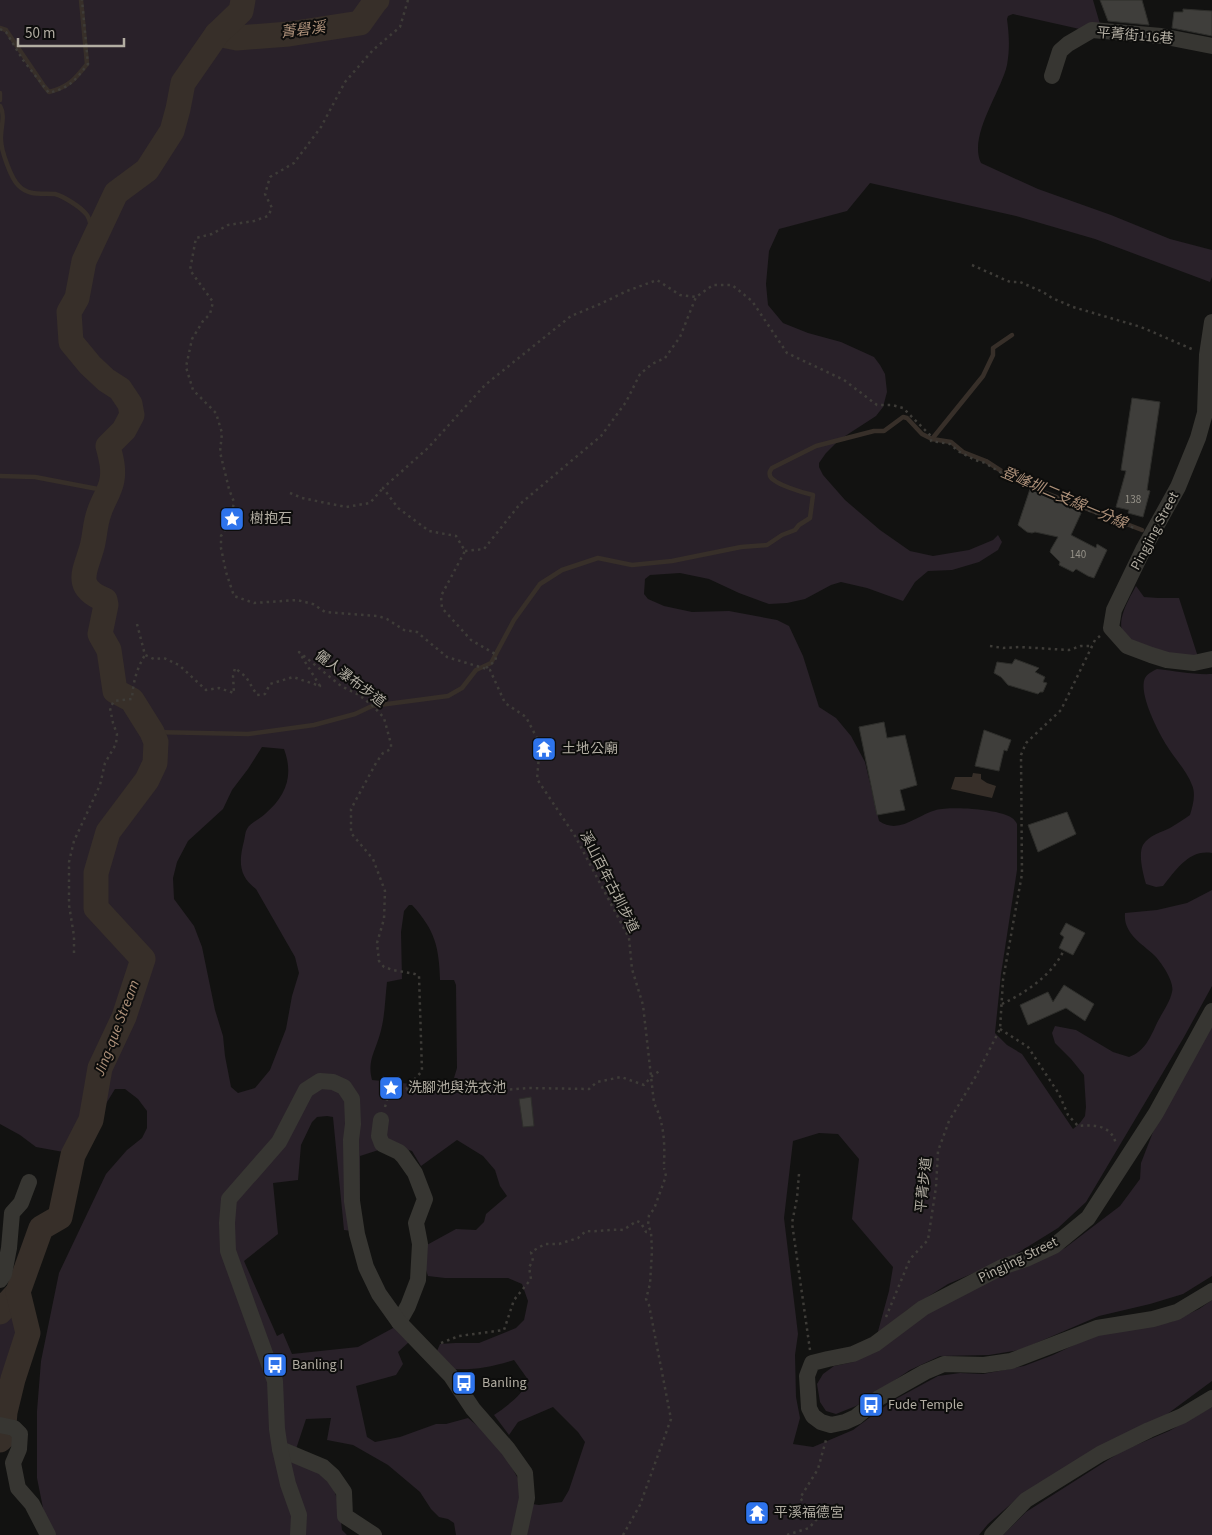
<svg xmlns="http://www.w3.org/2000/svg" width="1212" height="1535" viewBox="0 0 1212 1535" font-family="'Source Sans 3','Noto Sans TC',sans-serif">
  <style>
    .green { fill: #292129; fill-rule: evenodd }
    .water { fill: #372f29 }
    .lines { fill: none; stroke-linecap: round; stroke-linejoin: round }
    .stream { stroke: #372f29; stroke-width: 4.5 }
    .river { stroke: #372f29; stroke-width: 25 }
    .building { fill: #3f3e3b; stroke: #2e2e2b }
    .path { stroke: #3e3c38; stroke-width: 2.5; stroke-dasharray: 2.5 4; stroke-linecap: butt }
    .minor { stroke: #373632; stroke-width: 16 }
    .labels { text-anchor: middle; dominant-baseline: central; stroke-width: 4; stroke-linejoin: round; paint-order: stroke }
    .number-label { font-size: 11px; fill: #959188 }
    .street-label { font-size: 14px; fill: #b2ada2; stroke: #0d0d0c }
    .poi-label { font-size: 14px; fill: #b2ada2; stroke: #0d0d0c; text-anchor: start }
    .water-label { font-size: 15px; font-style: italic; fill: #ad9079; stroke: #0d0d0c }
  </style>
  <rect width="100%" height="100%" fill="#121211"/>
  <g class="green">
    <path d="M0,0H1093L1100,24L1084,30L1013,14L1008,16L1007,19C1009,34 1010,49 1007,65C1001,92 968,136 981,163L1038,189L1111,215L1170,239L1212,250V277L1210,282L1095,239L1016,216L870,183L847,211L779,229L769,251L766,284L768,305L783,323L808,333L841,342L874,357L880,365L885,374L887,392L883,407L876,416L839,440L826,453L819,463V467L823,475L845,500L880,530L910,551L933,556L969,550L993,540L998,535L1002,542L998,550L979,562L952,570L928,571L915,582L903,601L867,588L841,582L831,585L805,599L787,603L769,604L739,593L709,579L680,573L650,575L645,579L644,594L648,599L664,606L692,612L729,611L777,620L789,626L803,656L819,707L836,718L851,736L865,762L879,821C899,835 917,815 936,810C951,806 1000,809 1012,818C1014,819 1016,822 1017,824V870L1001,974L995,1033L1007,1045L1022,1054L1073,1129L1080,1123L1085,1116L1086,1107L1084,1075L1071,1059L1055,1043L1052,1033L1055,1026L1076,1030L1113,1052L1129,1057C1145,1051 1150,1038 1157,1023C1162,1013 1170,1002 1172,992C1175,982 1161,962 1154,955C1141,943 1123,933 1125,913L1157,910L1187,903L1212,890V986L1184,1037L1086,1202L1058,1228L1011,1257L948,1284L907,1310L877,1335L889,1291L893,1267L852,1219L859,1159L838,1134L819,1133L793,1141L784,1218L798,1334L795,1355L796,1397L800,1418L793,1444L813,1447L853,1430L892,1401L938,1376L960,1373L983,1374L1024,1366L1053,1355L1095,1335L1171,1322L1199,1309L1212,1300V1381L1166,1415L1020,1496L988,1524L979,1535H456L454,1523L448,1519L439,1517L431,1509L420,1492L388,1465L353,1445L327,1440L331,1418L306,1419L293,1458L323,1474L334,1490L339,1504L342,1530L347,1535H51L43,1508L37,1478V1411L41,1361L59,1273L106,1174L127,1150L142,1138L147,1128V1111L138,1099L125,1089H115L104,1107L98,1128L85,1146L69,1153L36,1147L20,1135L0,1124ZM262,747L284,749C294,776 286,796 265,814C260,819 250,823 247,829C245,832 245,837 244,841C239,860 238,876 256,889L295,957L299,973L292,996L286,1029L270,1070L255,1088L238,1093L231,1087L225,1056L223,1036L215,1010L202,947L194,926L174,899L173,878L177,862L188,841L223,809L232,790L248,769ZM409,905H412C435,930 439,947 440,980H454L456,985L457,1068L451,1088L372,1080C367,1061 375,1052 380,1034C385,1017 385,999 387,982L402,979L401,932L404,911ZM327,1116L333,1117L344,1230L360,1232V1156L394,1145L412,1151L421,1166L457,1140L483,1156L495,1170L500,1186L507,1196L486,1214L484,1222L476,1230L456,1229L425,1246L424,1264L428,1276L445,1278H508L522,1284L528,1301L524,1320L516,1328L479,1343H455L440,1344L437,1351L452,1369C476,1370 490,1367 514,1360L529,1381C521,1396 507,1406 494,1415L509,1435L518,1422L553,1407L578,1432L585,1442L569,1490L562,1502L539,1505L532,1504L510,1464L490,1436L468,1418L446,1424H436L400,1437L375,1442L367,1437L356,1386L396,1375L403,1364L398,1352L409,1342L395,1327L358,1347L292,1354L283,1333L277,1336L244,1261L278,1234L273,1183L298,1180L301,1145L312,1122L317,1117Z"/>
    <path d="M1136,586L1144,597L1158,598H1179L1198,657C1182,658 1168,653 1153,648C1146,646 1137,644 1131,641C1110,629 1128,601 1136,586Z"/>
    <path d="M1157,669C1176,671 1194,675 1212,674V853C1189,849 1176,870 1163,886L1156,887L1146,884C1143,874 1138,854 1143,845C1149,835 1162,832 1170,828C1177,824 1184,819 1190,815C1193,805 1196,794 1192,785C1187,771 1174,758 1167,746C1158,732 1138,693 1145,678C1148,673 1153,671 1157,669Z"/>
    <path d="M1212,1026V1276L1183,1294L1150,1304L1099,1316L1020,1350L989,1355L940,1356L910,1370L856,1406L836,1414L826,1411L820,1402L817,1384L823,1374L834,1366L853,1362L930,1312L999,1275L1022,1267L1065,1248L1120,1206L1140,1179L1141,1163L1153,1132Z"/>
    <path d="M11,1304L30,1306L34,1313L35,1328L29,1353L10,1412L0,1422V1307Z"/>
    <path d="M1212,1407V1535H1003L1026,1512L1122,1451L1169,1431Z"/>
  </g>
  <path class="water" d="M973,773L981,774V779L987,783L996,786L992,798L951,789L955,777H972Z"/>
  <g class="lines">
    <g class="stream">
      <path d="M0,28L6,30L44,86L49,92C69,87 75,79 87,64L81,0"/>
      <path d="M0,93V100"/>
      <path d="M0,106C6,116 0,129 1,140C1,150 11,179 19,186C29,196 41,193 55,194C63,196 81,207 87,215C92,222 92,236 93,244"/>
      <path d="M932,439L983,376L993,355V348L1012,335"/>
      <path d="M0,476L35,477L108,491"/>
      <path d="M152,732L248,734L314,725L355,714L372,706L448,696L462,688L476,670L491,663L514,620L540,584L562,570L598,558L632,565L672,561L741,547L767,545L782,535L795,530L799,525L810,518L813,495C804,493 773,484 770,476C769,472 770,471 772,468L816,446L874,431H884L903,417L907,418L922,434L932,439L951,442L963,452L986,461L1020,483L1142,530"/>
    </g>
    <g class="river">
      <path d="M217,34L237,38L289,34L360,23L375,2L377,0"/>
      <path d="M0,1312L18,1292"/>
      <path d="M0,1440L3,1437L5,1412L13,1379L28,1333L18,1292L41,1228L60,1217L73,1155L91,1120L100,1068L124,1017L143,959L96,908V873L108,832L147,780L155,763L156,742L152,732L132,700L115,691L109,650L100,634L106,605L105,600C73,587 85,572 92,547C95,536 95,523 99,513C102,502 110,492 112,480C114,468 111,458 108,446L124,430L132,415L130,404L120,389L106,380L90,365L71,342L69,312L77,298L84,261L116,193L147,170L172,131L178,109L183,83L217,34L241,11L243,0"/>
    </g>
  </g>
  <g class="building">
    <path d="M1100,0H1142L1149,25L1108,21Z"/>
    <path d="M1183,9L1212,11V36L1172,28L1174,12H1183Z"/>
    <path d="M1132,398L1160,402L1147,490L1150,491L1143,517L1128,513L1129,510L1116,507L1126,471L1121,470Z"/>
    <path d="M1030,489L1083,509L1071,535L1096,548L1097,544L1107,550L1094,578L1088,576L1076,569L1073,572L1059,565L1060,562L1050,552L1051,549L1058,537L1035,532L1032,533L1027,532L1018,525Z"/>
    <path d="M1015,659L1039,668L1035,672L1045,677L1043,682L1047,683L1043,692H1040L1038,694L1008,685L1001,677L994,673L997,662L1012,664Z"/>
    <path d="M884,722L887,738L905,735L917,785L900,790L905,810L877,815L859,727Z"/>
    <path d="M984,730L1011,740L1007,751L1004,750L999,771L975,766Z"/>
    <path d="M1067,812L1076,834L1038,852L1028,825Z"/>
    <path d="M1066,923L1085,933L1073,955L1059,948L1064,937L1060,934Z"/>
    <path d="M1064,985L1094,1004L1085,1021L1066,1008L1028,1025L1020,1005L1048,992L1053,1002Z"/>
    <path d="M531,1097L534,1126L523,1127L519,1099Z"/>
  </g>
  <g class="lines">
    <g class="path">
      <path d="M408,0L400,27L373,50L345,82L321,127L294,163L270,177L265,194L272,208L268,216L254,221L228,225L212,234L196,238L190,270L213,302L210,314L203,321L192,339L186,367L193,390L216,413L222,433L220,452L229,489L234,502L230,522L221,536V548L226,572L234,596L254,603L297,600L313,604L325,612L378,616L387,619L404,630L417,632L447,657L490,670L505,703L526,717L540,744L537,779L575,836L629,938L632,969L643,1005L654,1103C664,1122 665,1143 664,1164"/>
      <path d="M0,29L6,32L23,60L49,93C71,87 74,81 88,64L82,0"/>
      <path d="M972,265L1010,282H1020L1043,292L1052,298L1073,307L1141,327L1194,350"/>
      <path d="M290,493L302,498L346,507L370,503L383,488"/>
      <path d="M465,551L484,549L520,504L601,436L626,402L640,374L652,364L665,358L680,337L696,297"/>
      <path d="M137,624L145,655L154,659L164,658L179,665L206,690L219,688L234,693L233,676L235,668L246,677L257,695L265,694L270,684L293,677L320,686L299,652L341,686L359,695L374,707L384,718L391,744V749L383,753L376,763L351,809V833L373,859L385,891L384,919L377,943L379,961L384,967L393,970L415,974L419,976L422,1071L406,1089"/>
      <path d="M990,646L1003,648L1020,647L1069,650L1081,646H1092"/>
      <path d="M486,668L496,660L495,654L471,640L442,608L441,596L465,551L456,536L429,531L398,508L383,488L428,448L485,385L571,316L600,304L627,291L657,280L680,295L696,297L713,285H732L752,301L787,353L844,380L877,405H892L903,408L931,436V441L950,444L958,451L975,460L985,463L1020,484L1137,529"/>
      <path d="M74,953V936L69,905V862L74,841L100,785L105,763L116,744L117,734L113,723L110,708L114,701L132,699C133,682 137,668 145,655"/>
      <path d="M1002,1004C1025,993 1051,976 1063,952"/>
      <path d="M1000,1029L1028,1047L1059,1094L1068,1115L1078,1126C1095,1124 1113,1126 1116,1145"/>
      <path d="M385,1107L389,1093L400,1089L435,1090L458,1089L477,1092L528,1088L589,1089L597,1082L621,1077L644,1085L652,1076L661,1070"/>
      <path d="M799,1174L797,1198L792,1223L810,1350"/>
      <path d="M886,1317L910,1259L928,1240L936,1187L938,1151L949,1121L976,1076L1000,1029L1003,980L1022,874L1021,755L1026,743L1061,710L1095,640L1100,636"/>
      <path d="M441,1343L459,1336L504,1330L514,1300L531,1279L529,1267L533,1261L531,1252L545,1244H559L578,1238L586,1231C598,1232 610,1229 623,1230L637,1221L641,1223L646,1232H651"/>
      <path d="M623,1535L640,1505L671,1419L649,1305L646,1299L650,1284L652,1251L651,1232L648,1225L649,1215L654,1209L666,1176L664,1168"/>
      <path d="M787,1535L809,1528L817,1519L800,1498L818,1469L826,1440"/>
    </g>
    <g class="minor">
      <path d="M1052,76L1060,51L1068,44L1092,30L1161,36L1212,46"/>
      <path d="M1212,322L1207,355L1205,413L1198,438L1178,487L1143,550L1114,610L1111,628L1127,646L1151,655L1167,660L1194,663L1212,659"/>
      <path d="M1212,1011L1156,1113L1088,1218L1054,1246L1026,1259L1002,1267L923,1308L875,1344L853,1354L828,1359L812,1363L807,1376L809,1408L813,1416L821,1422L831,1425L845,1422L856,1417L879,1398L925,1372L944,1364L984,1365L1011,1361L1097,1328L1153,1319L1177,1312L1212,1291"/>
      <path d="M381,1120L379,1136L382,1144L399,1152L403,1156L415,1173L425,1199L416,1223L420,1244L418,1280L408,1306L399,1322"/>
      <path d="M0,1280L4,1274L9,1248L12,1213L21,1203L29,1182"/>
      <path d="M0,1425L14,1428L20,1434L19,1449L13,1463L18,1488L32,1504L48,1535"/>
      <path d="M280,1449L323,1467L333,1476L344,1492L345,1516L374,1535"/>
      <path d="M298,1535L299,1515L288,1484L280,1449L277,1429L275,1381L228,1251L227,1223L229,1199L279,1142L306,1090L320,1081L333,1082L344,1087L352,1099L353,1124L351,1140L352,1201L357,1234L366,1267L379,1294L399,1322L451,1376L473,1409L508,1449L525,1473L527,1498L519,1535"/>
      <path d="M992,1535L1026,1500L1100,1454L1149,1430L1182,1416L1212,1398"/>
    </g>
  </g>
  <defs>
    <symbol id="sight-square" viewBox="-11 -11 22 22"><rect x="-9" y="-9" width="18" height="18" rx="4" fill="#2e74ec" stroke="#0d0d0c"/><path d="M0-6L1.8-2.2L6-1.7L2.9 1.2L3.7 5.4L0 3.3L-3.7 5.4L-2.9 1.2L-6-1.7L-1.8-2.2Z" fill="#fff"/></symbol>
    <symbol id="temple-square" viewBox="-11 -11 22 22"><rect x="-9" y="-9" width="18" height="18" rx="4" fill="#2e74ec" stroke="#0d0d0c"/><path d="M0-6L5-2H3V0L6.5 2.5H4V6H1.5V3h-3V6H-4V2.5H-6.5L-3 0V-2H-5Z" fill="#fff"/></symbol>
    <symbol id="bus-square" viewBox="-11 -11 22 22"><rect x="-9" y="-9" width="18" height="18" rx="4" fill="#2e74ec" stroke="#0d0d0c"/><path d="M-5-6H5V4H4V6H2V4H-2V6H-4V4H-5ZM-3.5-4V0h7V-4ZM-3.5 1.2v1.5H-2V1.2ZM2 1.2v1.5H3.5V1.2Z" fill="#fff"/></symbol>
  </defs>
  <g fill-rule="evenodd">
    <use href="#sight-square" x="218" y="505" width="28" height="28"/>
    <use href="#temple-square" x="530" y="735" width="28" height="28"/>
    <use href="#sight-square" x="377" y="1074" width="28" height="28"/>
    <use href="#bus-square" x="261" y="1351" width="28" height="28"/>
    <use href="#bus-square" x="450" y="1369" width="28" height="28"/>
    <use href="#bus-square" x="857" y="1391" width="28" height="28"/>
    <use href="#temple-square" x="743" y="1499" width="28" height="28"/>
  </g>
  <g class="labels">
    <g class="number-label">
      <text x="1133" y="499">138</text>
      <text x="1078" y="554">140</text>
    </g>
    <g class="street-label">
      <text transform="translate(1135 36) rotate(5)">平菁街116巷</text>
      <text transform="translate(1155 531) rotate(-62)">Pingjing Street</text>
      <text transform="translate(350 679) rotate(37)">儷人瀑布步道</text>
      <text transform="translate(609 882) rotate(63)">溪山百年古圳步道</text>
      <text transform="translate(924 1185) rotate(-84)">平菁步道</text>
      <text transform="translate(1018 1260) rotate(-26)">Pingjing Street</text>
    </g>
    <g class="poi-label">
      <text x="250" y="519">樹抱石</text>
      <text x="562" y="749">土地公廟</text>
      <text x="408" y="1088">洗腳池與洗衣池</text>
      <text x="292" y="1365">Banling I</text>
      <text x="482" y="1383">Banling</text>
      <text x="888" y="1405">Fude Temple</text>
      <text x="774" y="1513">平溪福德宮</text>
    </g>
    <g class="water-label">
      <text transform="translate(303 30) rotate(-7)">菁礐溪</text>
      <text transform="translate(1064 498) rotate(23)">登峰圳二支線一分線</text>
      <text transform="translate(117 1028) rotate(-69)">Jing-que Stream</text>
    </g>
  </g>
  <path d="M18 38v8h106v-8" fill="none" stroke="#b2ada2" stroke-width="2.5"/>
  <text x="25" y="38" font-size="15" fill="#b2ada2" stroke="#0d0d0c" stroke-width="4" paint-order="stroke">50 m</text>
</svg>
